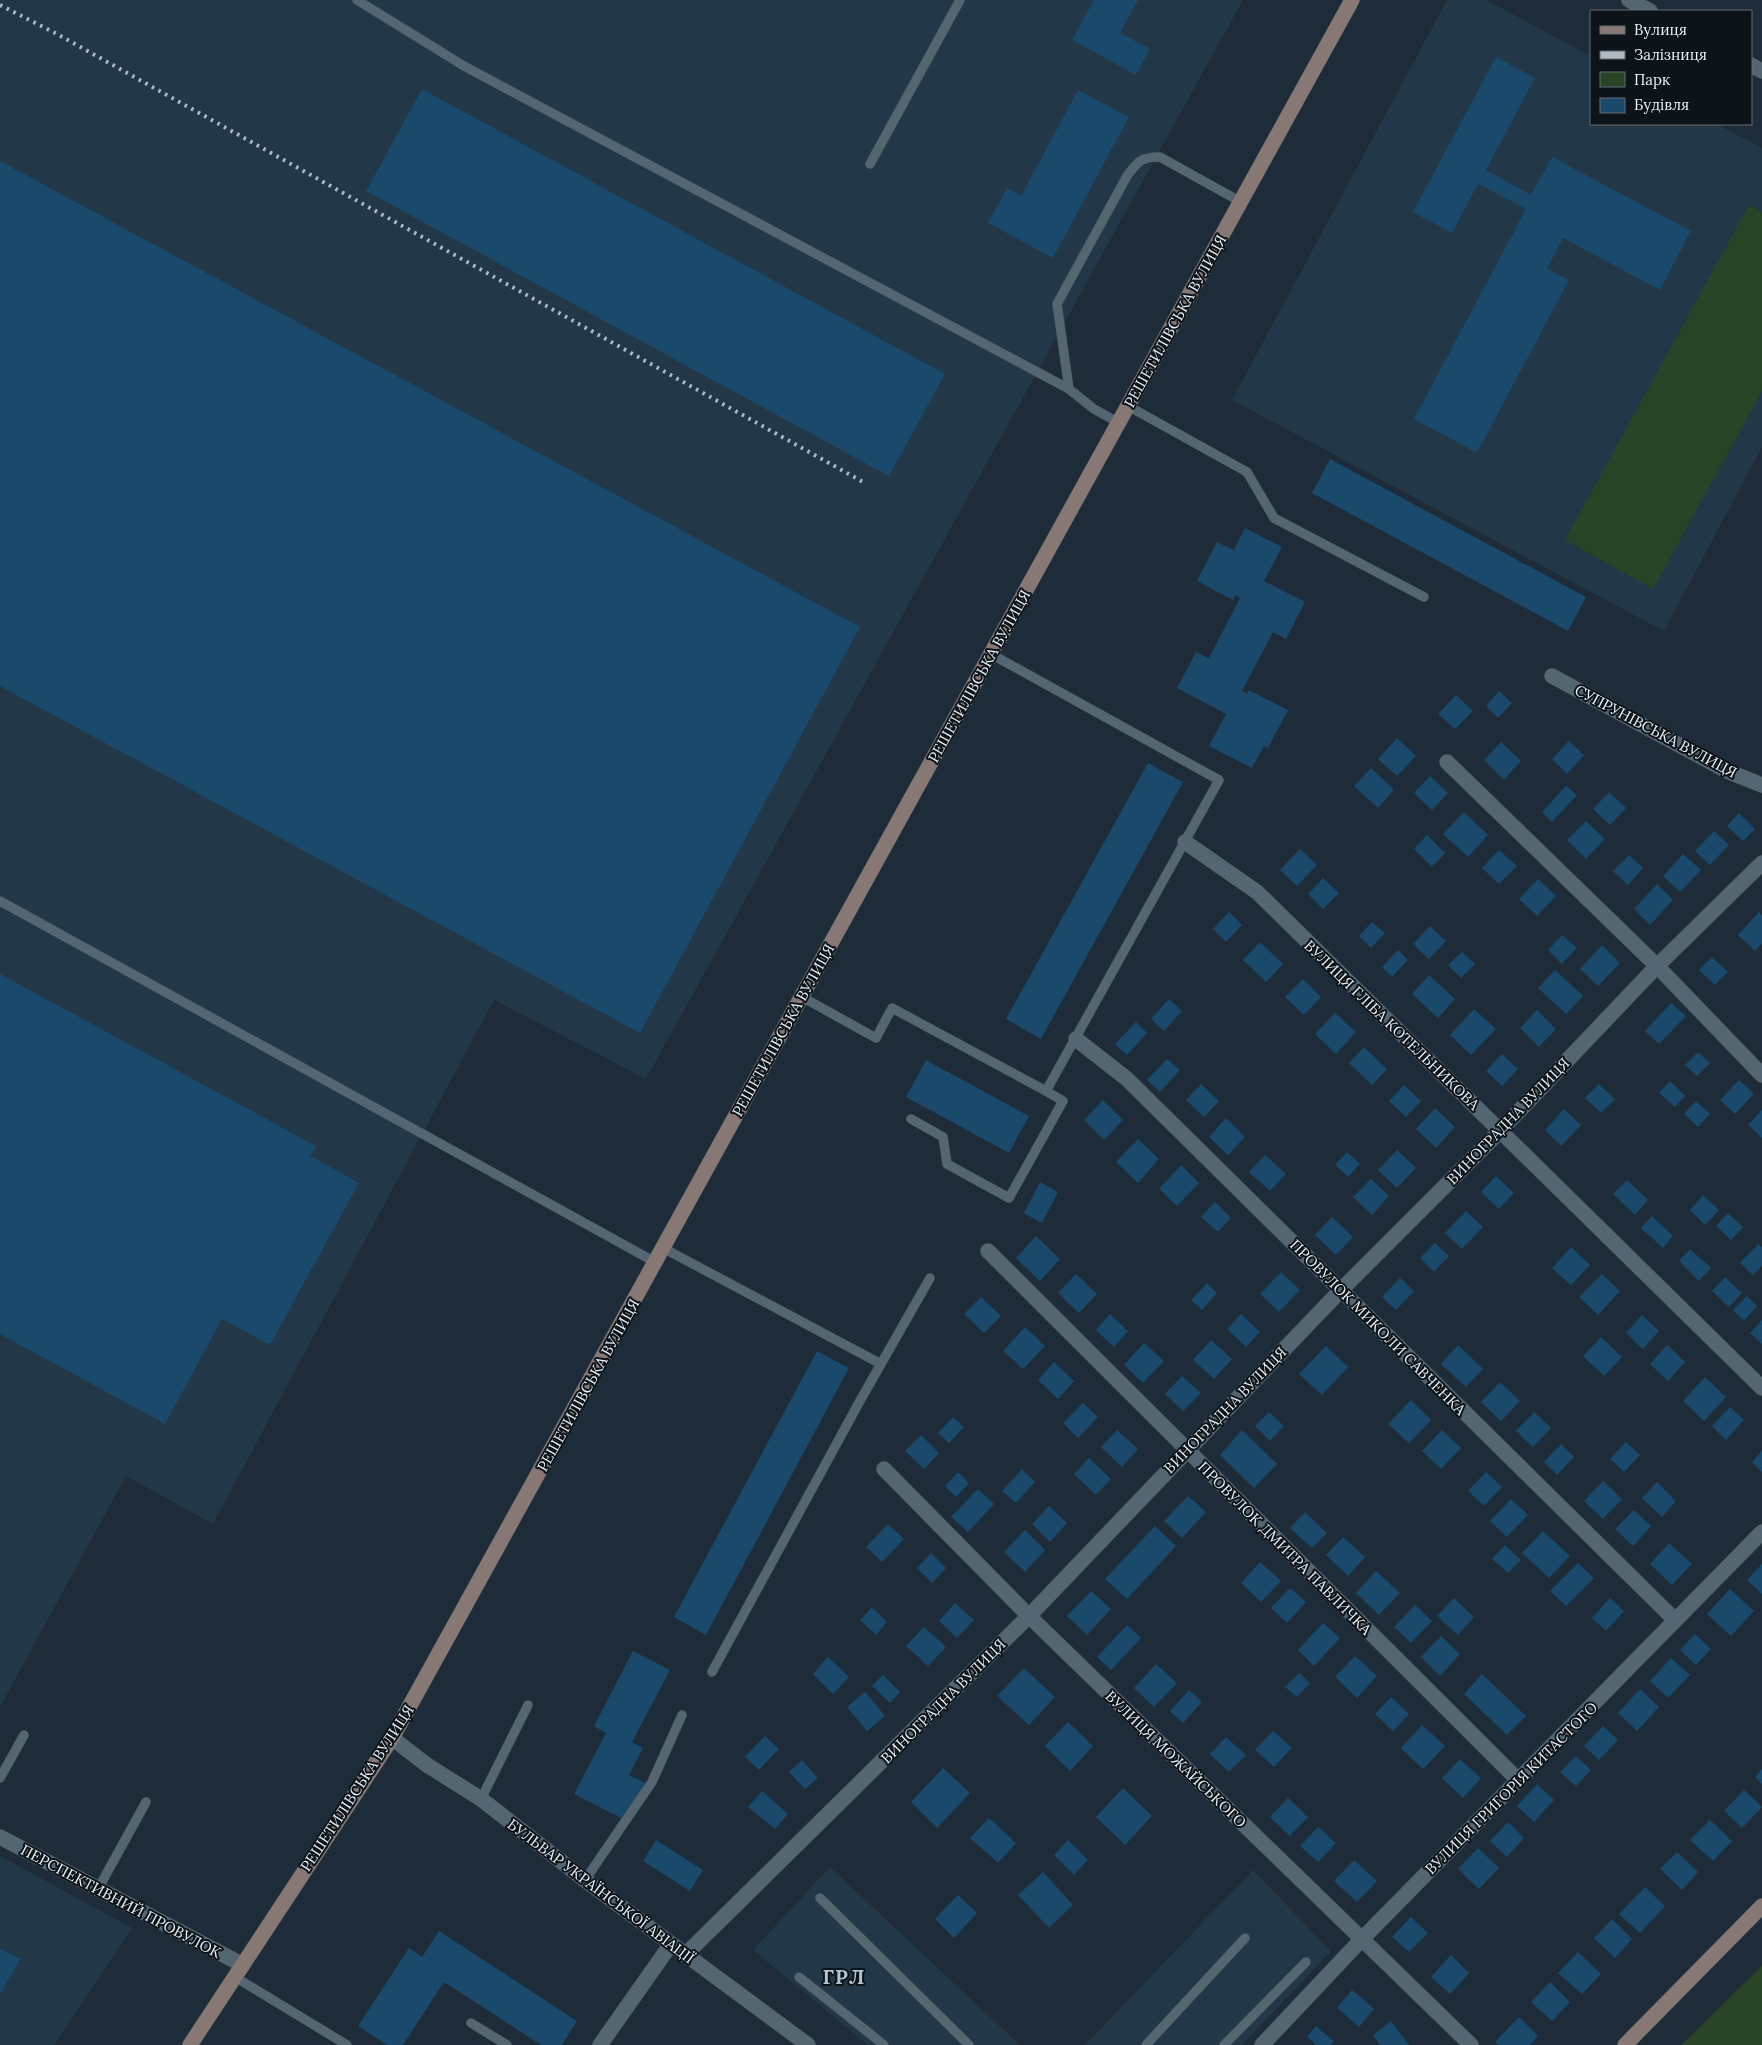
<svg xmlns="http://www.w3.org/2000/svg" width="1762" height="2045" viewBox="0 0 1762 2045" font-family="Lora,serif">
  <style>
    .built { fill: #223747 }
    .green { fill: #294326 }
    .building { fill: #1a496b }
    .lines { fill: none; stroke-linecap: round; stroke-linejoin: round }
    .lane-casing { stroke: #3d4953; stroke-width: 10 }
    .street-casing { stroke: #3d4953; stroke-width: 16 }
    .secondary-casing { stroke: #3d4953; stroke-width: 16 }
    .lane { stroke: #556673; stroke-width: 9 }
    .street { stroke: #556673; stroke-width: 15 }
    .secondary { stroke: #877875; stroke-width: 15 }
    .rail { stroke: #afb9c2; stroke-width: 4; stroke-dasharray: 2.5 5; stroke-linecap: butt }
    .labels { text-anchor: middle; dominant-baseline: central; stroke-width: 4; stroke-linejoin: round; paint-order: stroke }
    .street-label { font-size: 15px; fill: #e7f0f8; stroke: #0d1419 }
    .district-label { font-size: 20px; font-weight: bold; letter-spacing: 1px; fill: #b1c4d3; stroke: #0d1419 }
  </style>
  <rect width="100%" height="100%" fill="#1d2c38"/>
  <g class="built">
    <path d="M0,0H1243L646,1079L494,1000L213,1524L126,1476L0,1707Z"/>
    <path d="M1447,0H1486L1591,56V124H1717L1762,148V447L1664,631L1232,400Z"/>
    <path d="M0,1856L132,1928L54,2045H0Z"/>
    <path d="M830,1867L1020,2045H868L753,1950Z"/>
    <path d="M1253,1870L1331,1951L1242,2045H1085Z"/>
  </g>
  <g class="green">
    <path d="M1749,205L1762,212V391L1653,589L1565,540Z"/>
    <path d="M1762,1966V2045H1681Z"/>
  </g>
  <g class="building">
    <path d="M1094,0H1138L1120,33L1150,49L1136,75L1072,40Z"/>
    <path d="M1496,57L1535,78L1486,170L1531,195L1552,157L1691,231L1660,290L1563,238L1547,269L1569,280L1477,453L1414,419L1526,209L1478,184L1452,233L1413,212Z"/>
    <path d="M422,89L945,374L889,476L366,191Z"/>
    <path d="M1078,90L1129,117L1053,258L988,223L1007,188L1021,196Z"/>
    <path d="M0,161L860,627L640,1033L0,686Z"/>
    <path d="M1330,459L1586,597L1568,631L1312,493Z"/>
    <path d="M1245,528L1282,547L1264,581L1305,602L1286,639L1273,632L1242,691L1247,694L1249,690L1288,710L1268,748L1264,746L1252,768L1209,746L1226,714L1177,688L1196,652L1209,658L1240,598L1235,595L1233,600L1197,581L1217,542L1234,550Z"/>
    <path d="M1499,691L1512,703L1498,718L1486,706Z"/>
    <path d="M1456,695L1473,711L1455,729L1438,714Z"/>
    <path d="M1397,738L1416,756L1397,776L1378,759Z"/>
    <path d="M1569,741L1584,755L1567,774L1552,759Z"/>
    <path d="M1501,742L1521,761L1504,780L1484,760Z"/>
    <path d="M1148,763L1183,782L1041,1039L1006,1019Z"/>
    <path d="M1371,768L1394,790L1378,808L1354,786Z"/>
    <path d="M1430,776L1448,793L1432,810L1414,793Z"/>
    <path d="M1566,786L1577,795L1552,822L1542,812Z"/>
    <path d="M1609,792L1626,808L1610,825L1593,809Z"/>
    <path d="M1464,812L1488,835L1468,857L1443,834Z"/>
    <path d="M1739,813L1755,829L1743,841L1727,826Z"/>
    <path d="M1586,821L1605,839L1586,859L1567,840Z"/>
    <path d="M1714,831L1729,845L1710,865L1695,851Z"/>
    <path d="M1427,835L1445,853L1432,867L1414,849Z"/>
    <path d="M1300,849L1317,865L1297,886L1280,870Z"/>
    <path d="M1499,850L1517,866L1499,884L1482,868Z"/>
    <path d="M1683,854L1701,870L1680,892L1663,876Z"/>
    <path d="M1629,855L1643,868L1628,885L1613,871Z"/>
    <path d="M1323,878L1339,893L1323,909L1308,894Z"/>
    <path d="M1538,879L1556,896L1537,916L1519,899Z"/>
    <path d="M1657,884L1673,900L1650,925L1634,909Z"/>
    <path d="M1229,912L1242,925L1226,942L1213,929Z"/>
    <path d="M1759,912L1762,915V944L1755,951L1738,935Z"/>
    <path d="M1372,922L1385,933L1371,948L1359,936Z"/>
    <path d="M1430,926L1446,941L1429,959L1413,944Z"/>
    <path d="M1562,935L1577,948L1562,964L1548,950Z"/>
    <path d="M1260,942L1283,964L1266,982L1243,960Z"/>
    <path d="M1602,945L1620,963L1598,986L1580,969Z"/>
    <path d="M1398,950L1408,960L1392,977L1382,967Z"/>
    <path d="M1462,952L1475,964L1461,978L1448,965Z"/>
    <path d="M1712,957L1728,972L1715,985L1699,970Z"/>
    <path d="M1555,970L1583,996L1566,1014L1538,988Z"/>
    <path d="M0,974L316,1146L310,1156L359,1183L270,1345L222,1319L165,1424L0,1334Z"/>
    <path d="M1429,975L1455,999L1438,1018L1412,994Z"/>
    <path d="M1303,979L1321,997L1304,1015L1285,997Z"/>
    <path d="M1169,999L1182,1011L1164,1031L1151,1019Z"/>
    <path d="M1671,1003L1686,1016L1659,1044L1645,1031Z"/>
    <path d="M1474,1009L1496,1029L1471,1055L1450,1035Z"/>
    <path d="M1537,1010L1556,1029L1539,1047L1520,1028Z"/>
    <path d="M1335,1013L1356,1032L1336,1054L1315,1034Z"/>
    <path d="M1136,1022L1147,1033L1127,1055L1115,1044Z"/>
    <path d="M1364,1047L1387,1069L1372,1085L1349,1063Z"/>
    <path d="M1698,1052L1710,1063L1697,1076L1685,1065Z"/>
    <path d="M1502,1054L1518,1069L1502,1086L1486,1071Z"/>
    <path d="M1167,1059L1180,1070L1160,1092L1147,1080Z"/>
    <path d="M926,1060L1029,1116L1009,1153L906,1097Z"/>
    <path d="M1739,1080L1754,1094L1735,1114L1720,1100Z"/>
    <path d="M1670,1081L1685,1096L1675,1107L1659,1093Z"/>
    <path d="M1201,1084L1219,1101L1204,1117L1186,1100Z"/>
    <path d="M1599,1084L1615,1099L1601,1113L1585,1098Z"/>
    <path d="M1404,1085L1421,1101L1406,1117L1389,1101Z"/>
    <path d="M1103,1100L1123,1120L1104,1140L1084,1120Z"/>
    <path d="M1696,1101L1710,1114L1698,1127L1684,1114Z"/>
    <path d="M1435,1108L1455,1127L1436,1148L1416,1129Z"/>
    <path d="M1564,1109L1581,1125L1561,1146L1545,1130Z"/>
    <path d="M1762,1110V1138L1748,1125Z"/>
    <path d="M1226,1118L1245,1137L1228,1155L1209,1137Z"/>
    <path d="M1138,1139L1159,1159L1138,1183L1116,1162Z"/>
    <path d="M1397,1150L1416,1168L1397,1188L1378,1170Z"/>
    <path d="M1347,1152L1360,1164L1348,1177L1335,1165Z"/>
    <path d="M1265,1155L1286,1174L1270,1191L1249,1172Z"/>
    <path d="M1181,1165L1199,1183L1177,1206L1159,1189Z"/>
    <path d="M1496,1176L1514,1193L1499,1209L1481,1192Z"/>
    <path d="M1371,1179L1389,1196L1372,1215L1353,1197Z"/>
    <path d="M1627,1180L1648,1200L1635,1215L1613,1194Z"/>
    <path d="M1040,1182L1058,1192L1042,1223L1024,1213Z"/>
    <path d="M1703,1195L1719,1210L1705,1225L1690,1210Z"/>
    <path d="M1215,1202L1231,1218L1218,1232L1201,1217Z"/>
    <path d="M1466,1211L1483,1227L1462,1249L1445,1233Z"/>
    <path d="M1728,1213L1743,1227L1731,1240L1716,1226Z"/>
    <path d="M1652,1216L1673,1236L1663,1248L1641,1228Z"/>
    <path d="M1332,1217L1353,1237L1336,1255L1315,1235Z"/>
    <path d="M1036,1236L1060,1259L1040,1281L1016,1258Z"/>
    <path d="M1435,1243L1449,1256L1434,1272L1420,1258Z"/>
    <path d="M1758,1244L1762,1247V1266L1753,1275L1740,1263Z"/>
    <path d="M1571,1247L1590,1265L1571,1285L1552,1268Z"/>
    <path d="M1690,1249L1711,1268L1699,1281L1679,1261Z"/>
    <path d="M1281,1272L1300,1290L1279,1312L1260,1294Z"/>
    <path d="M1076,1274L1097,1294L1079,1313L1058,1293Z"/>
    <path d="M1602,1274L1620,1291L1598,1315L1579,1297Z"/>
    <path d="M1725,1277L1742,1293L1729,1307L1712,1291Z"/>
    <path d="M1400,1278L1414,1291L1396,1310L1382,1297Z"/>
    <path d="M1207,1283L1217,1293L1202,1310L1191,1300Z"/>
    <path d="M1747,1296L1757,1306L1744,1321L1733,1310Z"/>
    <path d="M981,1297L1001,1316L984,1333L964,1314Z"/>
    <path d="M1110,1314L1128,1331L1114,1347L1096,1330Z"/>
    <path d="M1241,1314L1260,1332L1246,1347L1227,1329Z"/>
    <path d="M1642,1315L1659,1331L1643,1349L1626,1333Z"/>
    <path d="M1762,1320V1344L1750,1333Z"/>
    <path d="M1025,1327L1045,1346L1023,1369L1003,1351Z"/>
    <path d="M1601,1337L1622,1357L1604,1376L1583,1356Z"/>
    <path d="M1211,1340L1232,1359L1214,1379L1193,1360Z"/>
    <path d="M1144,1343L1164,1361L1143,1383L1124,1365Z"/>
    <path d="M1458,1345L1483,1369L1466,1387L1441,1364Z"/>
    <path d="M1667,1345L1685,1362L1668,1381L1650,1364Z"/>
    <path d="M1326,1346L1348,1367L1322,1395L1299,1374Z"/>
    <path d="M817,1351L849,1368L706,1635L674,1617Z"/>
    <path d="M1054,1362L1074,1381L1058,1399L1038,1380Z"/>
    <path d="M1182,1376L1201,1393L1183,1411L1165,1394Z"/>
    <path d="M1705,1377L1726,1397L1704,1421L1683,1401Z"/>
    <path d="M1500,1382L1520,1401L1501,1421L1481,1402Z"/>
    <path d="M1411,1400L1431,1420L1409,1443L1388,1424Z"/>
    <path d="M1083,1403L1098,1417L1078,1438L1063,1423Z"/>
    <path d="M1730,1407L1744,1420L1726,1440L1712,1426Z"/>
    <path d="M1269,1412L1284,1426L1270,1441L1255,1426Z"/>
    <path d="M1534,1412L1551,1428L1533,1447L1516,1431Z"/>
    <path d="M953,1417L964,1427L949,1443L938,1433Z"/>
    <path d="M1117,1430L1138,1449L1122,1467L1101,1447Z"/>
    <path d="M1242,1430L1277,1464L1254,1488L1220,1455Z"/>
    <path d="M1442,1430L1461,1448L1441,1469L1422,1451Z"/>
    <path d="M921,1435L939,1453L924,1469L905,1451Z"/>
    <path d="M1626,1442L1640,1455L1624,1472L1610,1459Z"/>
    <path d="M1561,1444L1574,1457L1557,1475L1544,1462Z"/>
    <path d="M1762,1451V1472L1752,1462Z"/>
    <path d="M1089,1458L1111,1479L1096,1495L1074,1474Z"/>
    <path d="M1022,1469L1035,1482L1016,1503L1002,1491Z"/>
    <path d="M958,1472L969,1483L956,1497L945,1486Z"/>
    <path d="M1486,1472L1502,1487L1484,1506L1468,1491Z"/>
    <path d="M1603,1481L1622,1499L1603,1519L1584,1501Z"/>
    <path d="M1657,1482L1676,1501L1662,1517L1642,1498Z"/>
    <path d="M978,1489L994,1504L968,1532L951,1517Z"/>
    <path d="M1188,1496L1206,1512L1182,1538L1164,1521Z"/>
    <path d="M1511,1499L1528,1515L1507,1537L1490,1521Z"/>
    <path d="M1049,1506L1067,1523L1050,1542L1032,1524Z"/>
    <path d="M1634,1510L1651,1526L1633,1546L1615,1529Z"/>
    <path d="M1305,1512L1327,1533L1312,1548L1290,1528Z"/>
    <path d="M888,1524L904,1539L882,1562L866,1547Z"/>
    <path d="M1155,1526L1176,1546L1127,1599L1105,1579Z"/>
    <path d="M1025,1530L1045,1550L1025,1572L1004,1552Z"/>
    <path d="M1543,1531L1570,1556L1549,1578L1522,1553Z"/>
    <path d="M1343,1537L1365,1557L1348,1576L1326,1555Z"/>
    <path d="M1669,1543L1692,1564L1672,1585L1650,1564Z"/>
    <path d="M1505,1545L1521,1560L1508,1573L1492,1559Z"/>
    <path d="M931,1553L946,1568L932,1583L917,1568Z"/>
    <path d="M1260,1562L1281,1581L1261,1602L1241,1583Z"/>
    <path d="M1578,1563L1594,1578L1566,1606L1550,1591Z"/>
    <path d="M1762,1564V1594L1747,1580Z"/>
    <path d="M1376,1571L1400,1593L1379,1615L1356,1593Z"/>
    <path d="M1290,1588L1306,1602L1287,1623L1271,1608Z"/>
    <path d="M1730,1589L1754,1611L1731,1636L1707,1614Z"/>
    <path d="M1091,1591L1111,1609L1087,1635L1067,1616Z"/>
    <path d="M1454,1598L1474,1617L1458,1635L1437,1616Z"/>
    <path d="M1610,1598L1624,1611L1606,1631L1592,1618Z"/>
    <path d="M955,1603L974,1620L957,1638L939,1621Z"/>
    <path d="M1415,1605L1432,1621L1411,1643L1394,1627Z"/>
    <path d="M872,1607L887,1622L876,1635L860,1620Z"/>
    <path d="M1323,1623L1340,1638L1314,1666L1298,1650Z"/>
    <path d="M1127,1625L1141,1638L1111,1670L1097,1657Z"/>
    <path d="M924,1627L946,1647L928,1666L906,1646Z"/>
    <path d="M1695,1634L1711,1649L1696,1665L1680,1650Z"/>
    <path d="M1441,1636L1460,1654L1440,1676L1421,1657Z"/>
    <path d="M633,1651L670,1670L632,1742L643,1748L629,1775L645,1783L625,1820L574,1794L606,1733L594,1726Z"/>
    <path d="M1355,1656L1377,1676L1357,1698L1335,1677Z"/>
    <path d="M828,1657L849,1677L833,1694L813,1674Z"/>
    <path d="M1671,1658L1690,1675L1668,1698L1650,1681Z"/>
    <path d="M1156,1664L1177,1683L1154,1707L1134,1688Z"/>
    <path d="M1024,1668L1055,1697L1029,1725L997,1696Z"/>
    <path d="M1299,1673L1310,1683L1297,1697L1285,1687Z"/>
    <path d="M1482,1674L1526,1716L1507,1735L1464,1694Z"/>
    <path d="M883,1675L900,1692L890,1703L872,1686Z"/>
    <path d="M1640,1689L1659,1707L1637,1731L1618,1713Z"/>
    <path d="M1189,1690L1202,1702L1183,1723L1170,1711Z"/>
    <path d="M865,1692L885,1716L867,1731L847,1707Z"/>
    <path d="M1391,1697L1409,1714L1393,1731L1375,1714Z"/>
    <path d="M1068,1722L1093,1746L1070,1771L1045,1746Z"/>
    <path d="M1422,1725L1445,1746L1423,1769L1401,1748Z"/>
    <path d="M1603,1726L1618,1740L1599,1760L1584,1746Z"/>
    <path d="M1273,1731L1292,1748L1274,1767L1255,1750Z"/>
    <path d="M765,1736L779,1749L759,1770L745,1757Z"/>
    <path d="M1226,1737L1246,1755L1229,1772L1210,1754Z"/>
    <path d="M1576,1756L1591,1770L1576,1786L1560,1772Z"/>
    <path d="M1460,1759L1481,1778L1463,1798L1442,1778Z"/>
    <path d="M802,1760L818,1778L805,1789L789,1772Z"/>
    <path d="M943,1768L970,1793L937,1828L911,1802Z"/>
    <path d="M1762,1769V1784L1755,1777Z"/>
    <path d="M1537,1784L1554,1800L1534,1822L1517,1806Z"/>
    <path d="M1123,1788L1152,1816L1125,1845L1096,1817Z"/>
    <path d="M1744,1790L1762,1807L1742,1828L1724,1811Z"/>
    <path d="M762,1791L788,1814L775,1829L748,1807Z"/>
    <path d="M1288,1798L1308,1817L1290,1836L1270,1817Z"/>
    <path d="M989,1818L1016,1843L998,1863L970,1838Z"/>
    <path d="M1710,1820L1732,1841L1713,1861L1690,1840Z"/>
    <path d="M1508,1822L1524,1838L1507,1857L1490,1841Z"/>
    <path d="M1318,1827L1336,1843L1318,1862L1300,1846Z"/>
    <path d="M656,1840L703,1870L690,1891L643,1861Z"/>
    <path d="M1068,1840L1088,1860L1074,1875L1054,1855Z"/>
    <path d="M1478,1848L1499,1868L1479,1889L1458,1869Z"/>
    <path d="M1677,1852L1698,1872L1682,1890L1660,1869Z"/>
    <path d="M1354,1860L1377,1881L1357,1902L1334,1881Z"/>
    <path d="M1043,1872L1073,1905L1049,1928L1018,1895Z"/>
    <path d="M1645,1887L1665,1906L1640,1933L1619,1914Z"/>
    <path d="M958,1895L977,1913L954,1938L935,1919Z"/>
    <path d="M1411,1917L1428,1933L1409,1952L1392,1937Z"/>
    <path d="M1612,1919L1632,1939L1615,1958L1594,1938Z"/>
    <path d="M439,1931L577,2021L562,2045H541L444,1982L403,2045H387L358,2026L409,1948L422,1957Z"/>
    <path d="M0,1949L20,1959L0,1995Z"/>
    <path d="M1578,1952L1601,1974L1582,1994L1558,1973Z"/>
    <path d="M1451,1955L1469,1973L1450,1994L1431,1977Z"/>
    <path d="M1550,1982L1570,2002L1552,2021L1531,2002Z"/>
    <path d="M1352,1990L1374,2009L1359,2027L1337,2008Z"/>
    <path d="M1519,2017L1538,2036L1530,2045H1499L1495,2042Z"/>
    <path d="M1391,2021L1409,2045H1380L1373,2035Z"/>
    <path d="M1316,2026L1334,2041L1331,2045H1316L1307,2037Z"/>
  </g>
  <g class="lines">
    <defs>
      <g id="lane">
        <path d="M357,0L464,66L1069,389"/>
        <path d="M870,164L960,0"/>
        <path d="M1128,406L1247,472L1274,518L1424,597"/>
        <path d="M1119,423L1094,409L1069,389L1057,304L1127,176C1138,161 1141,157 1160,157L1241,202"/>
        <path d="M0,901L655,1262"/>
        <path d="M802,997L876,1038L892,1008L1046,1091L1219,780L991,654"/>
        <path d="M911,1119L943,1137L947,1164L1009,1198L1063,1101L1046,1091"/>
        <path d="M663,1248L881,1364"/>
        <path d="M712,1672L861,1399L930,1278"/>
        <path d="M0,1778L24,1735"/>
        <path d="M481,1799L528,1705"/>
        <path d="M585,1880L652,1782L682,1715"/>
        <path d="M98,1889L146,1802"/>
        <path d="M820,1898L969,2045"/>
        <path d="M235,1977L347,2045"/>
        <path d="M799,1977L884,2045"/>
        <path d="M471,2023L507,2045"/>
        <path d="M1146,2045L1245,1938"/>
        <path d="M1224,2045L1306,1962"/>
      </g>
      <g id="street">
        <path d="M1629,0L1650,11"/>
        <path d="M1751,65L1762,71"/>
        <path d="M1552,676L1727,771L1762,785"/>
        <path d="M1447,762L1657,966L1762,1075"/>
        <path d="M1185,842L1257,892L1762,1388"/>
        <path d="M1076,1039L1127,1079L1675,1620"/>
        <path d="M988,1251L1518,1780"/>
        <path d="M884,1469L1029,1616L1471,2045"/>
        <path d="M392,1738L427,1765L481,1799L585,1880L808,2045"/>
        <path d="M0,1837L243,1965"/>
        <path d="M685,1955L1029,1616L1341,1290L1500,1131L1657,966L1762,863"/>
        <path d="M600,2045L671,1944"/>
        <path d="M1262,2045L1362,1939L1762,1532"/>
      </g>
      <g id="secondary">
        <path d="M190,2045L392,1738L1352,0"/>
        <path d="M1625,2045L1762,1906"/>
      </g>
    </defs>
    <use href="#lane" class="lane-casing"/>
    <use href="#street" class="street-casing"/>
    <use href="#secondary" class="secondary-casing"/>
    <use href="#lane" class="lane"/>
    <use href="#street" class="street"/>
    <use href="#secondary" class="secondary"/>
    <path class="rail" d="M0,5L57,34L865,483"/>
  </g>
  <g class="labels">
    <g class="street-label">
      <text transform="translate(1175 321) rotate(-61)">РЕШЕТИЛІВСЬКА ВУЛИЦЯ</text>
      <text transform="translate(979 676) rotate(-61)">РЕШЕТИЛІВСЬКА ВУЛИЦЯ</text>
      <text transform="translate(1656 731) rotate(28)">СУПРУНІВСЬКА ВУЛИЦЯ</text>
      <text transform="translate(1392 1025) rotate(44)">ВУЛИЦЯ ГЛІБА КОТЕЛЬНИКОВА</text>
      <text transform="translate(783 1030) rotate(-61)">РЕШЕТИЛІВСЬКА ВУЛИЦЯ</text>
      <text transform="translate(1508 1121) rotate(-46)">ВИНОГРАДНА ВУЛИЦЯ</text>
      <text transform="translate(1378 1327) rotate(45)">ПРОВУЛОК МИКОЛИ САВЧЕНКА</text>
      <text transform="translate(588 1385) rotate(-61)">РЕШЕТИЛІВСЬКА ВУЛИЦЯ</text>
      <text transform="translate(1225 1410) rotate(-46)">ВИНОГРАДНА ВУЛИЦЯ</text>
      <text transform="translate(1285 1548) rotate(45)">ПРОВУЛОК ДМИТРА ПАВЛИЧКА</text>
      <text transform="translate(943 1701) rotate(-45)">ВИНОГРАДНА ВУЛИЦЯ</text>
      <text transform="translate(1176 1759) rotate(44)">ВУЛИЦЯ МОЖАЙСЬКОГО</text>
      <text transform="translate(357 1788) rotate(-57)">РЕШЕТИЛІВСЬКА ВУЛИЦЯ</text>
      <text transform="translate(1511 1788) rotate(-45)">ВУЛИЦЯ ГРИГОРІЯ КИТАСТОГО</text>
      <text transform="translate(601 1891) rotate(37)">БУЛЬВАР УКРАЇНСЬКОЇ АВІАЦІЇ</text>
      <text transform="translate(121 1901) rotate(28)">ПЕРСПЕКТИВНИЙ ПРОВУЛОК</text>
    </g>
    <g class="district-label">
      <text x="844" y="1976">ГРЛ</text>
    </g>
  </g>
  <rect x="1590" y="10" width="162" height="115" fill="#0d1419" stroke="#646c72"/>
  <rect x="1600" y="26" width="25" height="8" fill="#877875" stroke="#646c72"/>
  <text x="1634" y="35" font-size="15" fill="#e7f0f8">Вулиця</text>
  <rect x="1600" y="51" width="25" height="8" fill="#afb9c2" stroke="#646c72"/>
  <text x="1634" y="60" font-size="15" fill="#e7f0f8">Залізниця</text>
  <rect x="1600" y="72" width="25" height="15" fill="#294326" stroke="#646c72"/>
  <text x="1634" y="85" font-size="15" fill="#e7f0f8">Парк</text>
  <rect x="1600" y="98" width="25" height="15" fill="#1a496b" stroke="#646c72"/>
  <text x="1634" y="110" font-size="15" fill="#e7f0f8">Будівля</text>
</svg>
